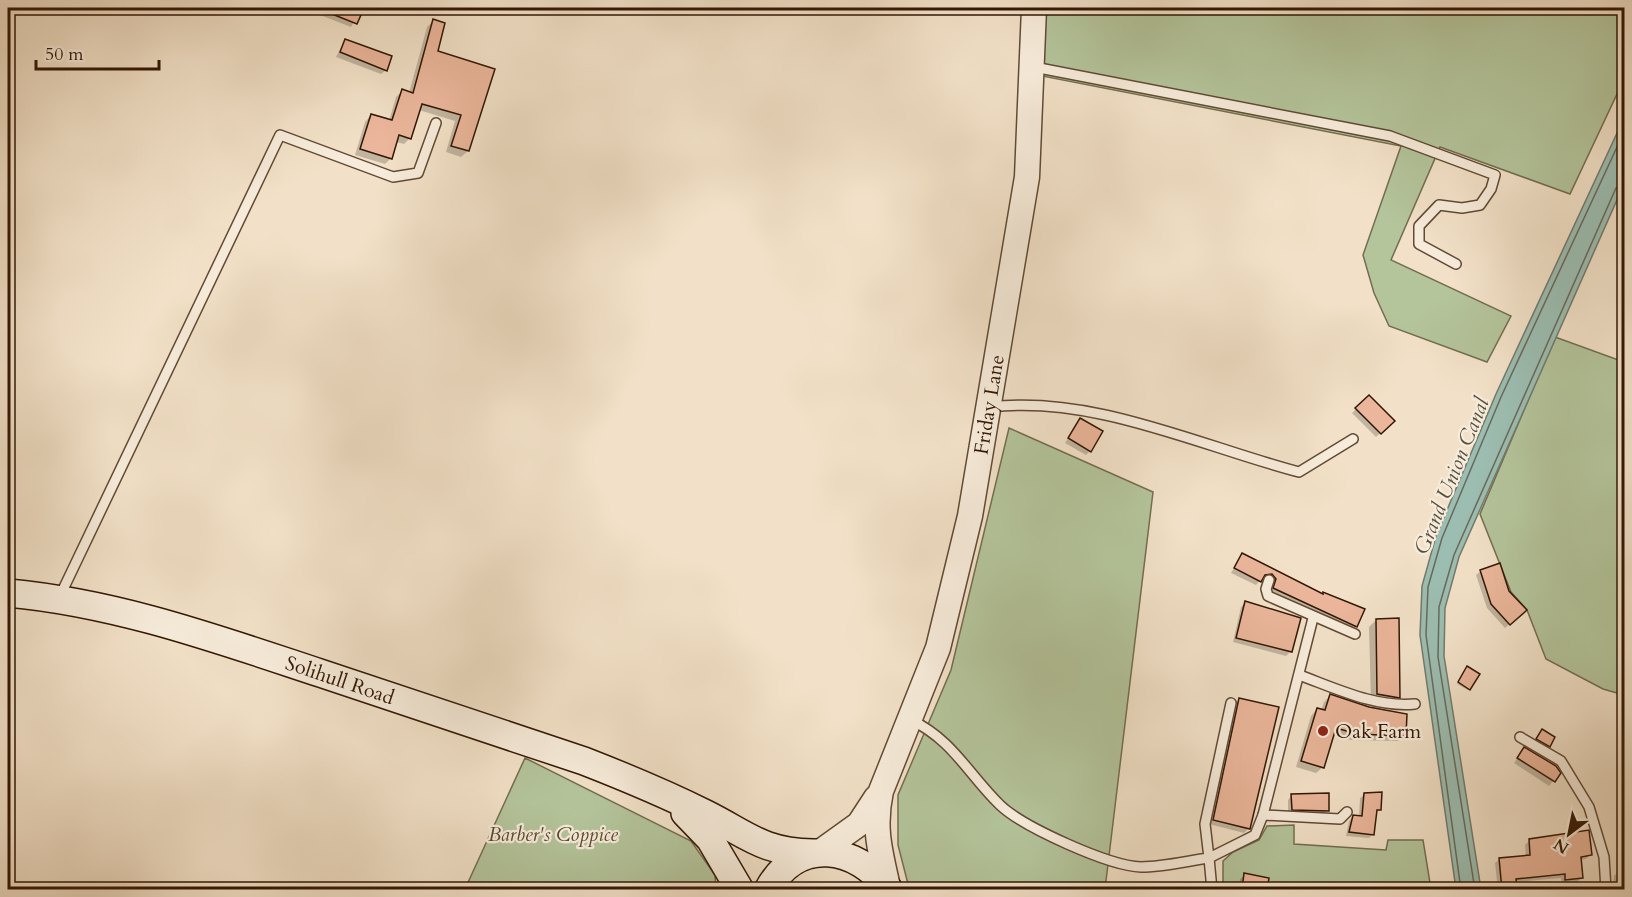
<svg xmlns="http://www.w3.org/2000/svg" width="1632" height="897" viewBox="0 0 1632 897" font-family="Cardo,serif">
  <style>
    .green { fill: #b4c49b; stroke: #736e50; stroke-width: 1.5 }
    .water { fill: #9cbeb2; stroke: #727b6c; stroke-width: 1.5 }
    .shadow { fill: #0003 }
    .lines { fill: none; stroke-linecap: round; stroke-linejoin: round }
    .shore { stroke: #676a5b; stroke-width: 1.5 }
    .building { fill: #ebb69b; stroke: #321704; stroke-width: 1.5 }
    .service-casing { stroke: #624a35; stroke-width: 12 }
    .tertiary-casing { stroke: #624a35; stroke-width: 27 }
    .secondary-casing { stroke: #321704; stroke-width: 30 }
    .service { stroke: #f7ecdb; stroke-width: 9 }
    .tertiary { stroke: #f7ecdb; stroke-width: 24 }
    .secondary { stroke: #f7ecdb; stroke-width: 27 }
    .poi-dot { fill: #8f2418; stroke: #f7ecdb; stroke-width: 2 }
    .labels { text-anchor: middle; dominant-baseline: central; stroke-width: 4.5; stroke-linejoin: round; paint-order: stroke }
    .street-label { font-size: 20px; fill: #321704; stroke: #f7ecdb }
    .poi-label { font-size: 20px; fill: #321704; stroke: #f7ecdb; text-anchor: start }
    .park-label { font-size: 20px; font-style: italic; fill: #594b31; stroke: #f7ecdb }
    .water-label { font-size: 21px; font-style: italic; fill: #575141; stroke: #f7ecdb }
  </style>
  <rect width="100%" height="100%" fill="#f2e1c8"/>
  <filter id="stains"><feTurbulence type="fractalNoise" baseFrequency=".00333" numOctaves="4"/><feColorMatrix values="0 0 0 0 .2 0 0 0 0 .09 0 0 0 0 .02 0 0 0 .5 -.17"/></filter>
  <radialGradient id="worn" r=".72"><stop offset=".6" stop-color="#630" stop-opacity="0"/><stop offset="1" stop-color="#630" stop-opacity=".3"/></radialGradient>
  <g class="green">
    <path d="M1045,8H1624V79L1570,194L1440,147L1391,260L1511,316L1487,362L1389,326L1374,293L1363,255L1401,146L1042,76Z"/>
    <path d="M1555,337L1624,362V695L1603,689L1546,659L1527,610L1511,592L1480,514Z"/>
    <path d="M1009,428L1153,492L1105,889H915L908,884L898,845V795L951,670Z"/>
    <path d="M525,758L691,841L715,875L716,889H465Z"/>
    <path d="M1294,825V844L1386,850L1388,840H1423L1431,889H1223V861L1233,852L1259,840L1267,826Z"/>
  </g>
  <path class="water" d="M1624,118V184L1459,557L1445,608L1444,656L1481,889H1456L1420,635L1422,586L1436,536L1496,394Z"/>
  <g class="shadow">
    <path d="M317,8H362L351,27L315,13Z"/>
    <path d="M433,21L436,52L493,69L468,151L461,157L446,152L455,121L419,110L410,138L404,144L396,142L391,158L385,164L355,155L365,122L371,115L389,121L396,97L402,91L409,93L427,27Z"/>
    <path d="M345,40L386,70L381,74L336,57Z"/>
    <path d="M1369,397L1393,421L1376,437L1352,413Z"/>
    <path d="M1080,420L1090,451L1086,455L1065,443Z"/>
    <path d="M1242,555L1322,595L1363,610L1356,627L1351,631L1270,593L1272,584L1267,578H1262L1256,585L1231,573Z"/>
    <path d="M1481,571L1508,592L1525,610L1505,628L1487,608L1476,575Z"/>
    <path d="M1245,603L1291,651L1286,656L1233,642L1241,607Z"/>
    <path d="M1376,620L1399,697L1392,704L1371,701L1369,627Z"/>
    <path d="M1466,670L1469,689L1468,690L1457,684Z"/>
    <path d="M1330,696L1405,735L1398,741L1351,740L1332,734L1323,767L1316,773L1296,767L1311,716L1317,709L1321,711L1324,702Z"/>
    <path d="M1239,699L1249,828L1244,833L1209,824L1235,704Z"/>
    <path d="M1542,731L1549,746L1544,750L1533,743Z"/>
    <path d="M1524,749L1559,773L1549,786L1514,763Z"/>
    <path d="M1365,794L1379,809L1375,814L1373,834L1369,838L1346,836L1349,821L1354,816L1359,817L1360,798Z"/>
    <path d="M1292,795L1328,810L1323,814H1288V800Z"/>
    <path d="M1529,841L1590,855L1586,859L1579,860L1581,878L1577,882L1562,884L1561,878L1515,882L1516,890H1498L1495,863L1500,859L1526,857L1525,845Z"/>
    <path d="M1621,869L1624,870V890H1613L1614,876Z"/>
    <path d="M1245,875L1265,890H1239L1240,879Z"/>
  </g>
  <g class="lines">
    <g class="shore">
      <path d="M1461,890L1426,635L1428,587L1442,538L1501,397L1624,132"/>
      <path d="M1475,890L1438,657L1439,607L1454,555L1616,188L1624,184"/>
    </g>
  </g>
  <g class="building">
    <path d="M317,8H364L357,24Z"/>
    <path d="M433,19L445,23L438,51L495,69L469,151L451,146L461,115L422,104L411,139L399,135L392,159L360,149L371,114L392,120L402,89L413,93Z"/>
    <path d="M345,39L392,56L387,71L340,52Z"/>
    <path d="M1369,395L1395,421L1381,434L1355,408Z"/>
    <path d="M1080,418L1103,431L1091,452L1068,438Z"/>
    <path d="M1242,553L1323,594V592L1365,609L1357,627L1273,588L1276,579L1272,574L1265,575L1261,582L1234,568Z"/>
    <path d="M1500,563L1509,591L1527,610L1510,625L1491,604L1480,570Z"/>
    <path d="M1245,601L1301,618L1292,652L1236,638Z"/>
    <path d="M1399,618L1400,698L1377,694L1376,619Z"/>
    <path d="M1467,666L1480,674L1470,690L1458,682Z"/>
    <path d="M1330,694L1369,707L1407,714L1406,736L1357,734L1336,728L1324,768L1301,761L1317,708L1325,710Z"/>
    <path d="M1239,698L1279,707L1250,829L1213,820Z"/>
    <path d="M1542,729L1555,737L1550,747L1536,739Z"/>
    <path d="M1524,747L1556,766L1561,773L1555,782L1517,758Z"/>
    <path d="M1382,792L1381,810H1377L1374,835L1349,832L1353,815L1362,816L1364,793Z"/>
    <path d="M1329,793V811L1292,810L1291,794Z"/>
    <path d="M1589,830L1592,855L1581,857L1583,878L1565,880V874L1516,879L1517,890H1502L1499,858L1530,855L1529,839Z"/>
    <path d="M1244,873L1269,878L1267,890H1242Z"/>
  </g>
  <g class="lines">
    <defs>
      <g id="service">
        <path d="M1034,67L1390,136L1495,175L1491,189L1480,205L1462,208L1439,205L1419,226V244L1456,264"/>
        <path d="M991,407C1094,395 1200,446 1299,472L1353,439"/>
        <path d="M1269,580L1266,589L1268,596L1355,634"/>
        <path d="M59,598L280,135L393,177L418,173L436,123"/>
        <path d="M1299,675C1335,688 1376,708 1415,704"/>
        <path d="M911,720C953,740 968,774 1000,805C1023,827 1109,866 1141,867C1163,867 1187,861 1209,858L1205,824L1231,703"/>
        <path d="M1520,737L1561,761L1589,807L1604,857L1606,890"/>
        <path d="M1263,815L1340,819L1347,812"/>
        <path d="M1212,890L1209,858L1255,835L1263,815L1313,618"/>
      </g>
      <g id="tertiary">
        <path d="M820,852L859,824L876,798"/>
        <path id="s1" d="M888,887C880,851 873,828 881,791L938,648L970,516L1027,177L1034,8"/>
      </g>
      <g id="secondary">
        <path id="s2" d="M8,593C117,603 217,639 320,673C408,703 496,732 584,761C625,777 666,794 706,814C748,835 762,852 813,853"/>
        <path d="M685,813L710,839L740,890"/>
        <path d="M768,890C797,836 857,845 889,890"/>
      </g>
    </defs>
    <use href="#service" class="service-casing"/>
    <use href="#tertiary" class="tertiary-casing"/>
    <use href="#secondary" class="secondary-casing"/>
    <use href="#service" class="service"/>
    <use href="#tertiary" class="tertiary"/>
    <use href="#secondary" class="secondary"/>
  </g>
  <circle class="poi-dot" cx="1323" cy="731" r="6"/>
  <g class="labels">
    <g class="street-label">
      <text stroke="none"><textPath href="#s1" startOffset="500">Friday Lane</textPath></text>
      <text stroke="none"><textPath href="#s2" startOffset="344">Solihull Road</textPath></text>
    </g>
    <g class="poi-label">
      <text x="1335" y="731">Oak Farm</text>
    </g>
    <g class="park-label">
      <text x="553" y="834">Barber's Coppice</text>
    </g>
    <g class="water-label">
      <text transform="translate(1452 476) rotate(-68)">Grand Union Canal</text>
    </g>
  </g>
  <rect width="1632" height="897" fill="none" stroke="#f2e1c8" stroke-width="30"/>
  <rect x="9" y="9" width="1614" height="879" fill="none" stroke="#321704" stroke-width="3"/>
  <rect x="15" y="15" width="1602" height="867" fill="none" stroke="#321704" stroke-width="1.5"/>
  <g transform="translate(1569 834) rotate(212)" stroke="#f7ecdb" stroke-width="4.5" paint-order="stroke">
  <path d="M0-4.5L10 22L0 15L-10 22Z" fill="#321704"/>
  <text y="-9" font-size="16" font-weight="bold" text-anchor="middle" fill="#321704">N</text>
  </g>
  <path d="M36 60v9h123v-9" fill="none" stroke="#321704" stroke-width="3"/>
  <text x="45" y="60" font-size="18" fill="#321704" stroke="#f7ecdb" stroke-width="4.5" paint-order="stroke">50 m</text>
  <rect width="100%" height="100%" filter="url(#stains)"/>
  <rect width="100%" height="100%" fill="url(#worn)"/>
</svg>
